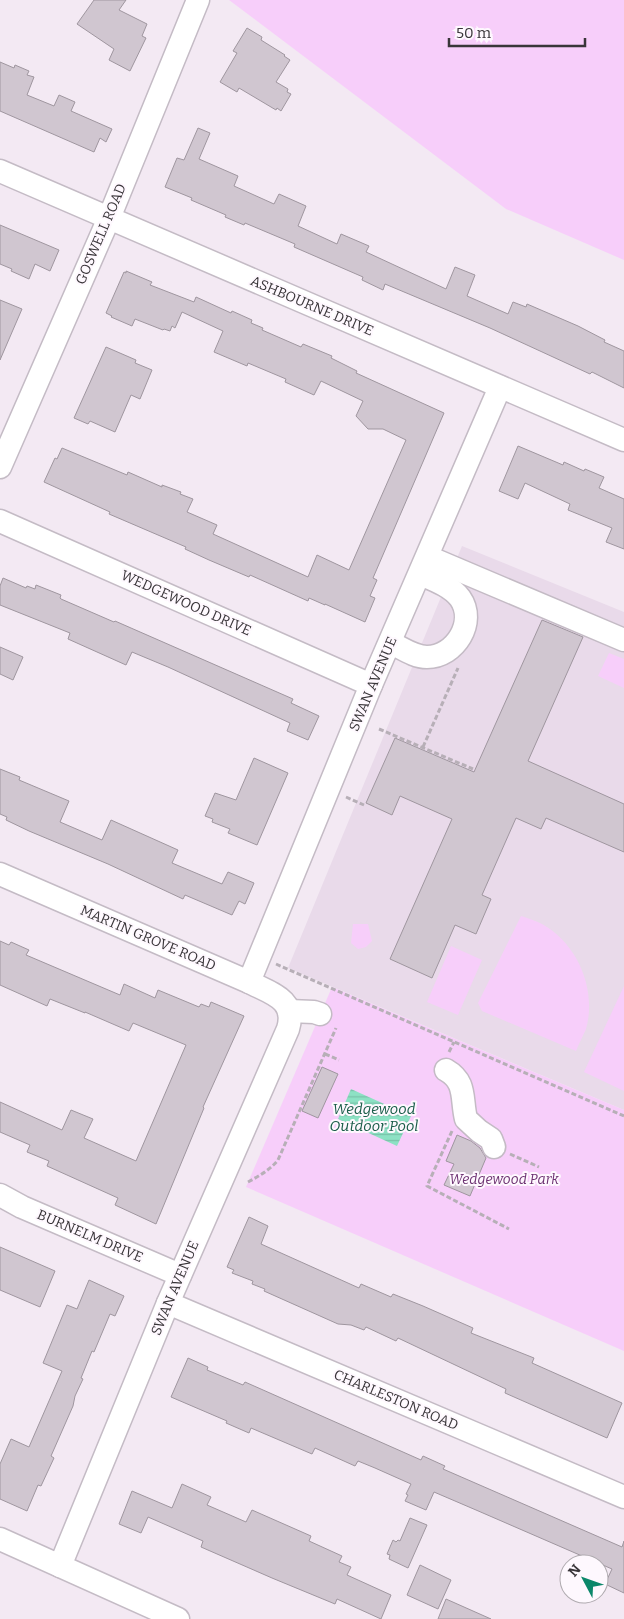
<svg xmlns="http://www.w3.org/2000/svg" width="624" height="1619" viewBox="0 0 624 1619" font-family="Bitter,serif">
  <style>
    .built { fill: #e9daea }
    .green { fill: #f7cefa }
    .water { fill: url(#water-rules) }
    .building { fill: #d0c6d0; stroke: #9f969f }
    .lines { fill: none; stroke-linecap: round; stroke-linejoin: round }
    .minor-casing { stroke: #c4bbc5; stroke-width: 25 }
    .path { stroke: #b7afb7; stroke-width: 3; stroke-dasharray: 5 2.5; stroke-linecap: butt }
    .minor { stroke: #fff; stroke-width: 22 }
    .labels { text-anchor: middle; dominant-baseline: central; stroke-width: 4; stroke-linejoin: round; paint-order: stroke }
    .street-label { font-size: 14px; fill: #393539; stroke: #fef8fe }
    .park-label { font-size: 14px; font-style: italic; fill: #6d3272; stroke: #fef8fe }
    .water-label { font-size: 15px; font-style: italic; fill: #1a5d49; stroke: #fef8fe }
  </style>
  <defs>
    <pattern id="water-rules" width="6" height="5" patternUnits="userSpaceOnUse" patternTransform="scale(1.25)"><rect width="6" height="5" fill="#8de1c4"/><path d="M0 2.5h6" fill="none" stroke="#7ac2a9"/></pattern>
  </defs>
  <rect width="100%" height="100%" fill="#f3e9f3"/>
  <path class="built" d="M462,546L624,612V1110L288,968Z"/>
  <g class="green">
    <path d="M229,0H624V260L506,209Z"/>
    <path d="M609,653L624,659V688L598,676Z"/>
    <path d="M521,916C528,918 536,921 542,924C578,944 597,990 586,1029C583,1036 579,1043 576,1051L482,1011L478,1003Z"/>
    <path d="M353,924H368L372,941L366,947L358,949L351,943Z"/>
    <path d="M451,946L482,960L458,1015L427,1002Z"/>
    <path d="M624,986V1091L584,1072Z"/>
    <path d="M332,987L624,1110V1351L246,1187Z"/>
  </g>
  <path class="water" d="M351,1089L411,1116L397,1146L338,1119Z"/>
  <g class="building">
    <path d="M94,0H126L119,10L147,24L142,36L146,38L130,71L109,60L114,49L77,24Z"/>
    <path d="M247,28L262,37L261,40L285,55L284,56L290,60L276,82L288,89L287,92L291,94L281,111L277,108L276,110L239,88L237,92L220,82L237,53L233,51Z"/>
    <path d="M0,62L14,68L15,65L29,71L27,75L34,77L27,95L54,106L59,95L75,102L71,111L112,129L106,142L100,138L94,152L0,111Z"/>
    <path d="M198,128L210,133L199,159L238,176L234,186L274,204L279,194L306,206L298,226L337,244L341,234L369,246L366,252L446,289L455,267L475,275L467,296L508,314L513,302L526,307L527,304L578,326L605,340L604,342L624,351V388L592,372L590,374L490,328L385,284L383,290L362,280L363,277L294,247L295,244L245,223L244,225L225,217L226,215L191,200L192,198L165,187L177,158L184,160Z"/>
    <path d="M0,225L59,250L50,271L35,264L29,279L11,271L12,269L0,264Z"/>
    <path d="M126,271L152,282L150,285L194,302L196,297L231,313L232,311L252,320L251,323L263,328L262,330L301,347L303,344L332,356L331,358L357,371L356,373L444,413L373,578L377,580L370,596L375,598L365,622L325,604V605L309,598L308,601L250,575L249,577L209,560L185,549L186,547L109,514L110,512L44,482L55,458L57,459L62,448L127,475L128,472L162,487V485L181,492L180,494L193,499L187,512L217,525L213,534L308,577L317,555L349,570L406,440L383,429H368L356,416L363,401L321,381L314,395L285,382L286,379L248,363L247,366L214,352L223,331L182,312L175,328L172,326L170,331L164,329L163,330L135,319L132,326L111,317L112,316L106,313L124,272L126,273Z"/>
    <path d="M0,300L22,309L0,360Z"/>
    <path d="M106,347L136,360L135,363L152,370L140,399L131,395L115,432L90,421L88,424L74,418Z"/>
    <path d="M518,446L563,465L564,462L584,471L585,469L604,477L599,488L624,499V549L606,542L612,528L568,510L570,504L525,483L518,499L499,491Z"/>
    <path d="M3,578L26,588L27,586L35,589L36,585L61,595L60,598L61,599L114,622L115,621L293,699L291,703L319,716L308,740L287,731L290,723L168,667L132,652L126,665L68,639L70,633L0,605V586Z"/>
    <path d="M542,620L583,637L528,761L624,804V852L546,818L541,829L516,818L482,895L491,899L476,934L455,925L432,978L390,959L452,819L400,796L392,815L366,803L395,738L474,772Z"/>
    <path d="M0,647L23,657L13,680L0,674Z"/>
    <path d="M254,758L288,773L257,845L228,833L230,829L212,822L213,819L205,816L215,793L236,800Z"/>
    <path d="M0,769L20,777L19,780L69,801L60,822L102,840L111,820L178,850L172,863L222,884L228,872L254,883L245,904L239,901L232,915L185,895L183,899L108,864L29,831L6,820L7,817L0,814Z"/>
    <path d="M0,941L9,945L11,942L29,950L26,955L120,995L124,984L155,998L158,990L199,1007L201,1004L209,1007L211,1002L244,1016L203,1107L204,1108L156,1224L115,1205L118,1198L47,1166L49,1161L27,1152L30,1145L0,1132V1102L62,1130L71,1110L93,1119L84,1138L136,1161L186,1045L133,1023L129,1031L85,1012V1013L50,999L47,1006L0,985Z"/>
    <path d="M322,1067L338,1074L318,1118L302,1111Z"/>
    <path d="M457,1135L471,1141L480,1148L486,1158L470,1196L444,1185L454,1164L446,1161Z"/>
    <path d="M249,1217L268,1226L261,1244L359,1288L361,1284L391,1297L393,1294L423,1306L473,1328L471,1333L534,1358L532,1363L622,1403L607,1438L505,1393L506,1389L398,1338L396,1341L366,1327L364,1330L351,1325L338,1324L264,1291L265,1289L252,1284L253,1281L232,1273L234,1270L227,1267Z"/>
    <path d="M0,1247L55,1271L40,1307L0,1290Z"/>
    <path d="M89,1280L124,1296L115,1316L110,1314L94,1352L92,1351L81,1378L83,1379L75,1396L73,1406L51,1456L54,1458L41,1486L38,1485L27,1511L0,1499V1464L11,1439L29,1447L62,1371L43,1363L67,1305L77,1309Z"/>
    <path d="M188,1358L208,1367L207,1370L243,1385L245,1382L421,1460L423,1456L445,1466L443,1469L622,1547L624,1541V1593L605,1584L612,1569L476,1510L434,1492L426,1510L405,1501L408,1495L406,1494L411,1484L375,1468L358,1461L355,1466L315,1448L312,1454L251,1428L249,1433L226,1423L227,1421L171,1397Z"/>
    <path d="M182,1484L211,1497L207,1505L246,1522L252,1510L311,1536L309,1541L342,1556L339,1562L351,1567L347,1575L391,1595L381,1619L337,1599L335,1604L272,1578L201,1547L203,1541L148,1517L141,1533L119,1524L132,1491L172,1508Z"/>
    <path d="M410,1518L427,1525L408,1568L389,1559L390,1555L387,1554L393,1540L396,1542L398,1540L400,1541Z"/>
    <path d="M420,1565L451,1580L438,1609L407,1595Z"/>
    <path d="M446,1599L491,1619H438Z"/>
  </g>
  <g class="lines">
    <defs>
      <g id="minor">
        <path d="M0,171L624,440"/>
        <path d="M0,467L109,218L198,0"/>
        <path d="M0,521L371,685"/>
        <path d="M428,557L624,640"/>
        <path d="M391,643C402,648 414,657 427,657C455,657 477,622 460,598C451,586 434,580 420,574"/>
        <path d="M0,874L249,982C270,993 297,999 288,1029L168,1303L60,1566"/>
        <path d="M249,982L371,685L500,387"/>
        <path d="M289,1011L314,1012L320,1014"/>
        <path d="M446,1070C467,1082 461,1099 466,1119L479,1131L491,1139L494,1147"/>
        <path d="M0,1195L22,1207L180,1275"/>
        <path d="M168,1303L624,1497"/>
        <path d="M0,1539L178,1619"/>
      </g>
    </defs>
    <use href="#minor" class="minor-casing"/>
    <g class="path">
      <path d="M379,729L473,769"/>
      <path d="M423,747L458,668"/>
      <path d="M346,797L364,805"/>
      <path d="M276,964L624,1116"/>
      <path d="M449,1052L454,1042"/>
      <path d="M325,1054L339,1060"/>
      <path d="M452,1131L427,1186L509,1229"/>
      <path d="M510,1154L539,1167"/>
      <path d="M248,1182C259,1176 270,1170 278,1160L336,1028"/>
    </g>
    <use href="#minor" class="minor"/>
  </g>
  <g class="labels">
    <g class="street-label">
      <text transform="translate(101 234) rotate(-67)">GOSWELL ROAD</text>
      <text transform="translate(312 306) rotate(23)">ASHBOURNE DRIVE</text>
      <text transform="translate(186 603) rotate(24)">WEDGEWOOD DRIVE</text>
      <text transform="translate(373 684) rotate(-67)">SWAN AVENUE</text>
      <text transform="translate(148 938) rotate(23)">MARTIN GROVE ROAD</text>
      <text transform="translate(90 1236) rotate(23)">BURNELM DRIVE</text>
      <text transform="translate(175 1288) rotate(-67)">SWAN AVENUE</text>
      <text transform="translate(396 1400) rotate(23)">CHARLESTON ROAD</text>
    </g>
    <g class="park-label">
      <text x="504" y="1179">Wedgewood Park</text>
    </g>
    <g class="water-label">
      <text x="374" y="1109">Wedgewood<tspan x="374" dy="17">Outdoor Pool</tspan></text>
    </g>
  </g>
  <g transform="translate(584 1579) rotate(311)"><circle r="24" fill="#fef8fe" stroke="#afaaaf"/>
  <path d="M0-4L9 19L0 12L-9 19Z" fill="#0b876a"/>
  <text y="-8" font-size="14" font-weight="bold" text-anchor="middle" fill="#393539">N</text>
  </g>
  <path d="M449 38v8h136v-8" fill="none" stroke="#393539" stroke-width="2.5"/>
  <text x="456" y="38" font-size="15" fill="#393539" stroke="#fef8fe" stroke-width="4" paint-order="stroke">50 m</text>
</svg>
